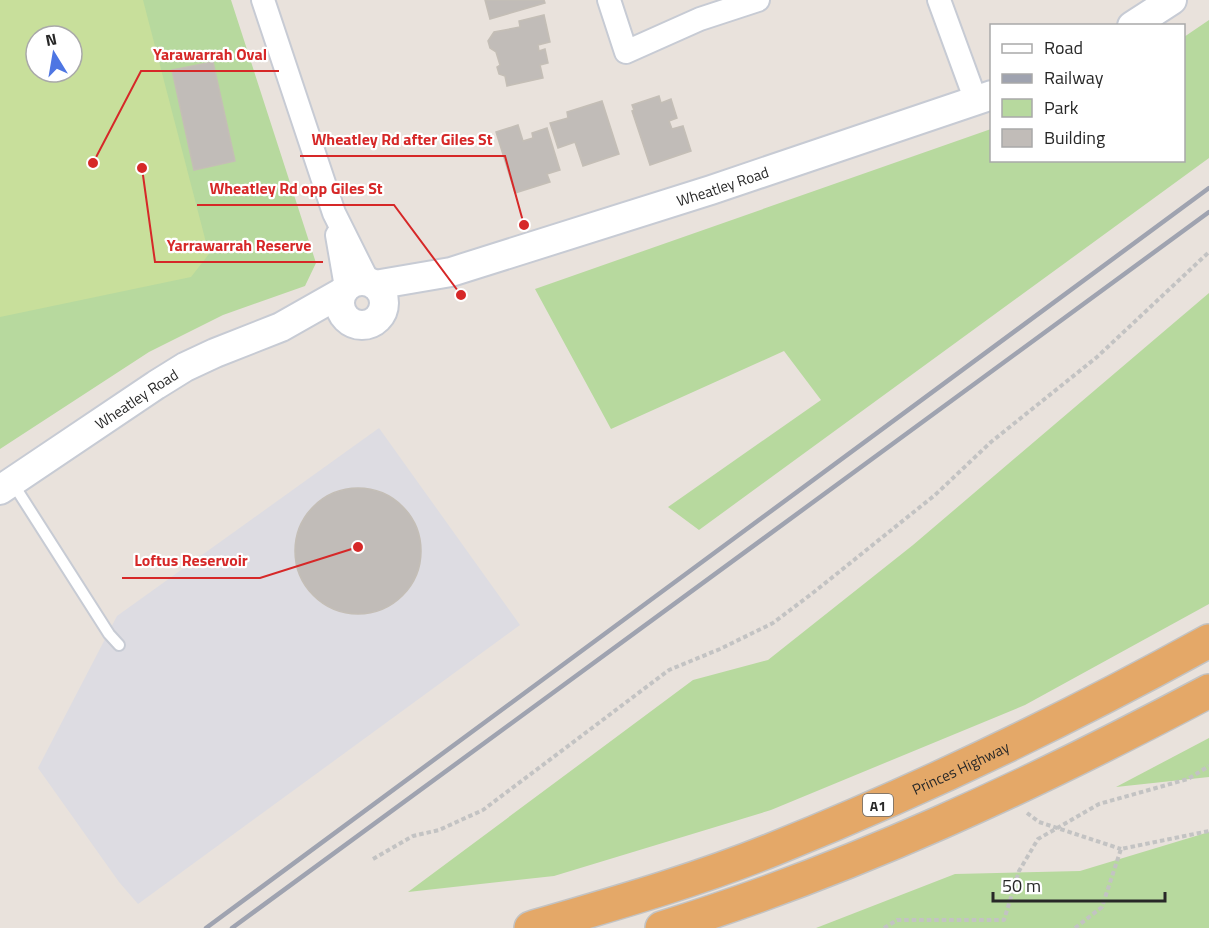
<svg xmlns="http://www.w3.org/2000/svg" width="1209" height="928" viewBox="0 0 1209 928" font-family="'Titillium Web',sans-serif">
  <style>
    .industrial { fill: #dddce2 }
    .green { fill: #b7d99e; fill-rule: evenodd }
    .pitch { fill: #c8df9b; fill-rule: evenodd }
    .building { fill: #c1bcb8; stroke: #c4beb6; stroke-width: 1.5 }
    .lines { fill: none; stroke-linecap: round; stroke-linejoin: round }
    .service-casing { stroke: #c7cbd4; stroke-width: 14 }
    .minor-casing { stroke: #c7cbd4; stroke-width: 26 }
    .tertiary-casing { stroke: #c7cbd4; stroke-width: 32 }
    .trunk-casing { stroke: #c3c3c3; stroke-width: 36 }
    .path { stroke: #c3c3c3; stroke-width: 4; stroke-dasharray: 4.5 3; stroke-linecap: butt }
    .service { stroke: #fff; stroke-width: 10 }
    .minor { stroke: #fff; stroke-width: 22 }
    .tertiary { stroke: #fff; stroke-width: 28 }
    .trunk { stroke: #e4a868; stroke-width: 33 }
    .rail { stroke: #9fa3b0; stroke-width: 4.5 }
    .labels { text-anchor: middle; dominant-baseline: central; stroke-width: 4.5; stroke-linejoin: round; paint-order: stroke }
    .shield { fill: #fff; stroke: #686868; stroke-width: 1.5 }
    .shield-label { font-size: 14px; font-weight: bold; fill: #282828 }
    .street-label { font-size: 15px; fill: #282828; stroke: #fff }
    .leader { fill: none; stroke: #d62828; stroke-width: 2 }
    .callout-dot { fill: #d62828; stroke: #fff; stroke-width: 2 }
    .callout-label { font-size: 16px; text-anchor: middle; font-weight: bold; fill: #d62828; stroke: #fff; stroke-width: 4.5; stroke-linejoin: round; paint-order: stroke }
  </style>
  <rect width="100%" height="100%" fill="#e9e2dc"/>
  <path class="industrial" d="M379,428L520,625L138,904L119,882L38,768L117,616Z"/>
  <g class="green">
    <path d="M0,0H231L316,263L305,286L223,315L149,352L0,449ZM36,36H72V72H36Z"/>
    <path d="M1209,20V158L699,530L668,507L821,400L784,351L611,429L535,289L991,129L992,160H1184V37Z"/>
    <path d="M1209,293V604L1025,705L771,810L554,876L408,892L693,680L768,660L913,545Z"/>
    <path d="M1209,738V777L1116,787Z"/>
    <path d="M1209,832V928H816L955,874L1080,871Z"/>
  </g>
  <path class="pitch" d="M0,0H143L209,254L191,277L0,317ZM36,36H72V72H36Z"/>
  <g class="building">
    <path d="M485,0H544L545,3L490,19Z"/>
    <path d="M544,15L550,42L538,45L539,51L545,49L548,63L540,65L543,78L507,86L505,76L499,74L497,67L500,65L496,52L490,48L488,41L494,32L520,27L519,21Z"/>
    <path d="M213,62L235,161L194,170L172,70Z"/>
    <path d="M659,96L661,103L671,99L677,118L669,121L672,129L683,126L691,151L650,165L632,111L634,110L632,105Z"/>
    <path d="M602,101L619,154L583,166L575,142L558,148L550,123L568,118L567,112Z"/>
    <path d="M518,125L523,141L533,138L532,133L547,128L560,170L547,174L550,182L515,193L496,132Z"/>
    <circle cx="358" cy="551" r="63"/>
  </g>
  <g class="lines">
    <defs>
      <path id="service" d="M12,482L109,634L119,645"/>
      <g id="minor">
        <path d="M263,0L334,213L368,281"/>
        <path d="M609,0L626,52L700,19L758,0"/>
        <path d="M939,0L976,101"/>
        <path d="M337,235L346,287"/>
      </g>
      <g id="tertiary">
        <path d="M1132,26L1172,0"/>
        <circle cx="362" cy="303" r="22"/>
        <path id="s1" d="M375,285L451,272L711,190L992,95"/>
        <path id="s2" d="M0,490L156,385L185,367L215,353L281,327L341,293"/>
      </g>
      <g id="trunk">
        <path id="s3" d="M531,928C613,904 695,881 774,849C923,789 1068,719 1209,641"/>
        <path d="M662,928C852,869 1034,784 1209,691"/>
      </g>
    </defs>
    <use href="#service" class="service-casing"/>
    <use href="#minor" class="minor-casing"/>
    <use href="#tertiary" class="tertiary-casing"/>
    <use href="#trunk" class="trunk-casing"/>
    <g class="path">
      <path d="M1027,813L1039,822L1121,849"/>
      <path d="M373,859L413,836L439,830L483,810L669,670L720,649L773,623L814,592L935,495L991,442L1097,357L1209,252"/>
      <path d="M884,928L897,920H1004L1019,871L1038,839L1099,804L1188,779L1209,766"/>
      <path d="M1075,928L1102,907L1121,849L1209,831"/>
    </g>
    <use href="#service" class="service"/>
    <use href="#minor" class="minor"/>
    <use href="#tertiary" class="tertiary"/>
    <use href="#trunk" class="trunk"/>
    <g class="rail">
      <path d="M206,928L1209,188"/>
      <path d="M232,928L1209,212"/>
    </g>
  </g>
  <g class="labels">
    <rect class="shield" x="863" y="794" width="30" height="22" rx="4.5"/>
    <g class="shield-label">
      <text x="878" y="805">A1</text>
    </g>
    <g class="street-label">
      <text stroke="none"><textPath href="#s1" startOffset="362">Wheatley Road</textPath></text>
      <text stroke="none"><textPath href="#s2" startOffset="164">Wheatley Road</textPath></text>
      <text stroke="none"><textPath href="#s3" startOffset="459">Princes Highway</textPath></text>
    </g>
  </g>
  <path class="leader" d="M93 163L141 71H279M524 225L505 156H300M461 295L394 205H197M142 168L155 262H323M358 547L260 578H122"/>
  <g class="callout-dot">
    <circle cx="93" cy="163" r="6"/>
    <circle cx="524" cy="225" r="6"/>
    <circle cx="461" cy="295" r="6"/>
    <circle cx="142" cy="168" r="6"/>
    <circle cx="358" cy="547" r="6"/>
  </g>
  <g class="callout-label">
    <text x="210" y="60">Yarawarrah Oval</text>
    <text x="402" y="145">Wheatley Rd after Giles St</text>
    <text x="296" y="194">Wheatley Rd opp Giles St</text>
    <text x="239" y="251">Yarrawarrah Reserve</text>
    <text x="191" y="566">Loftus Reservoir</text>
  </g>
  <rect x="990" y="24" width="195" height="138" fill="#ffffff" stroke="#a9a9a9" stroke-width="1.5"/>
  <rect x="1002" y="44" width="30" height="9" fill="#ffffff" stroke="#a9a9a9" stroke-width="1.5"/>
  <text x="1044" y="54" font-size="18" fill="#282828">Road</text>
  <rect x="1002" y="74" width="30" height="9" fill="#9fa3b0" stroke="#a9a9a9" stroke-width="1.5"/>
  <text x="1044" y="84" font-size="18" fill="#282828">Railway</text>
  <rect x="1002" y="99" width="30" height="18" fill="#b7d99e" stroke="#a9a9a9" stroke-width="1.5"/>
  <text x="1044" y="114" font-size="18" fill="#282828">Park</text>
  <rect x="1002" y="129" width="30" height="18" fill="#c1bcb8" stroke="#a9a9a9" stroke-width="1.5"/>
  <text x="1044" y="144" font-size="18" fill="#282828">Building</text>
  <g transform="translate(54 54) rotate(349)"><circle r="28" fill="#ffffff" stroke="#a9a9a9" stroke-width="1.5"/>
  <path d="M0-4.5L10 22L0 15L-10 22Z" fill="#4e76e3"/>
  <text y="-9" font-size="16" font-weight="bold" text-anchor="middle" fill="#282828">N</text>
  </g>
  <path d="M993 892v9h172v-9" fill="none" stroke="#282828" stroke-width="3"/>
  <text x="1002" y="892" font-size="18" fill="#282828" stroke="#ffffff" stroke-width="4.5" paint-order="stroke">50 m</text>
</svg>
